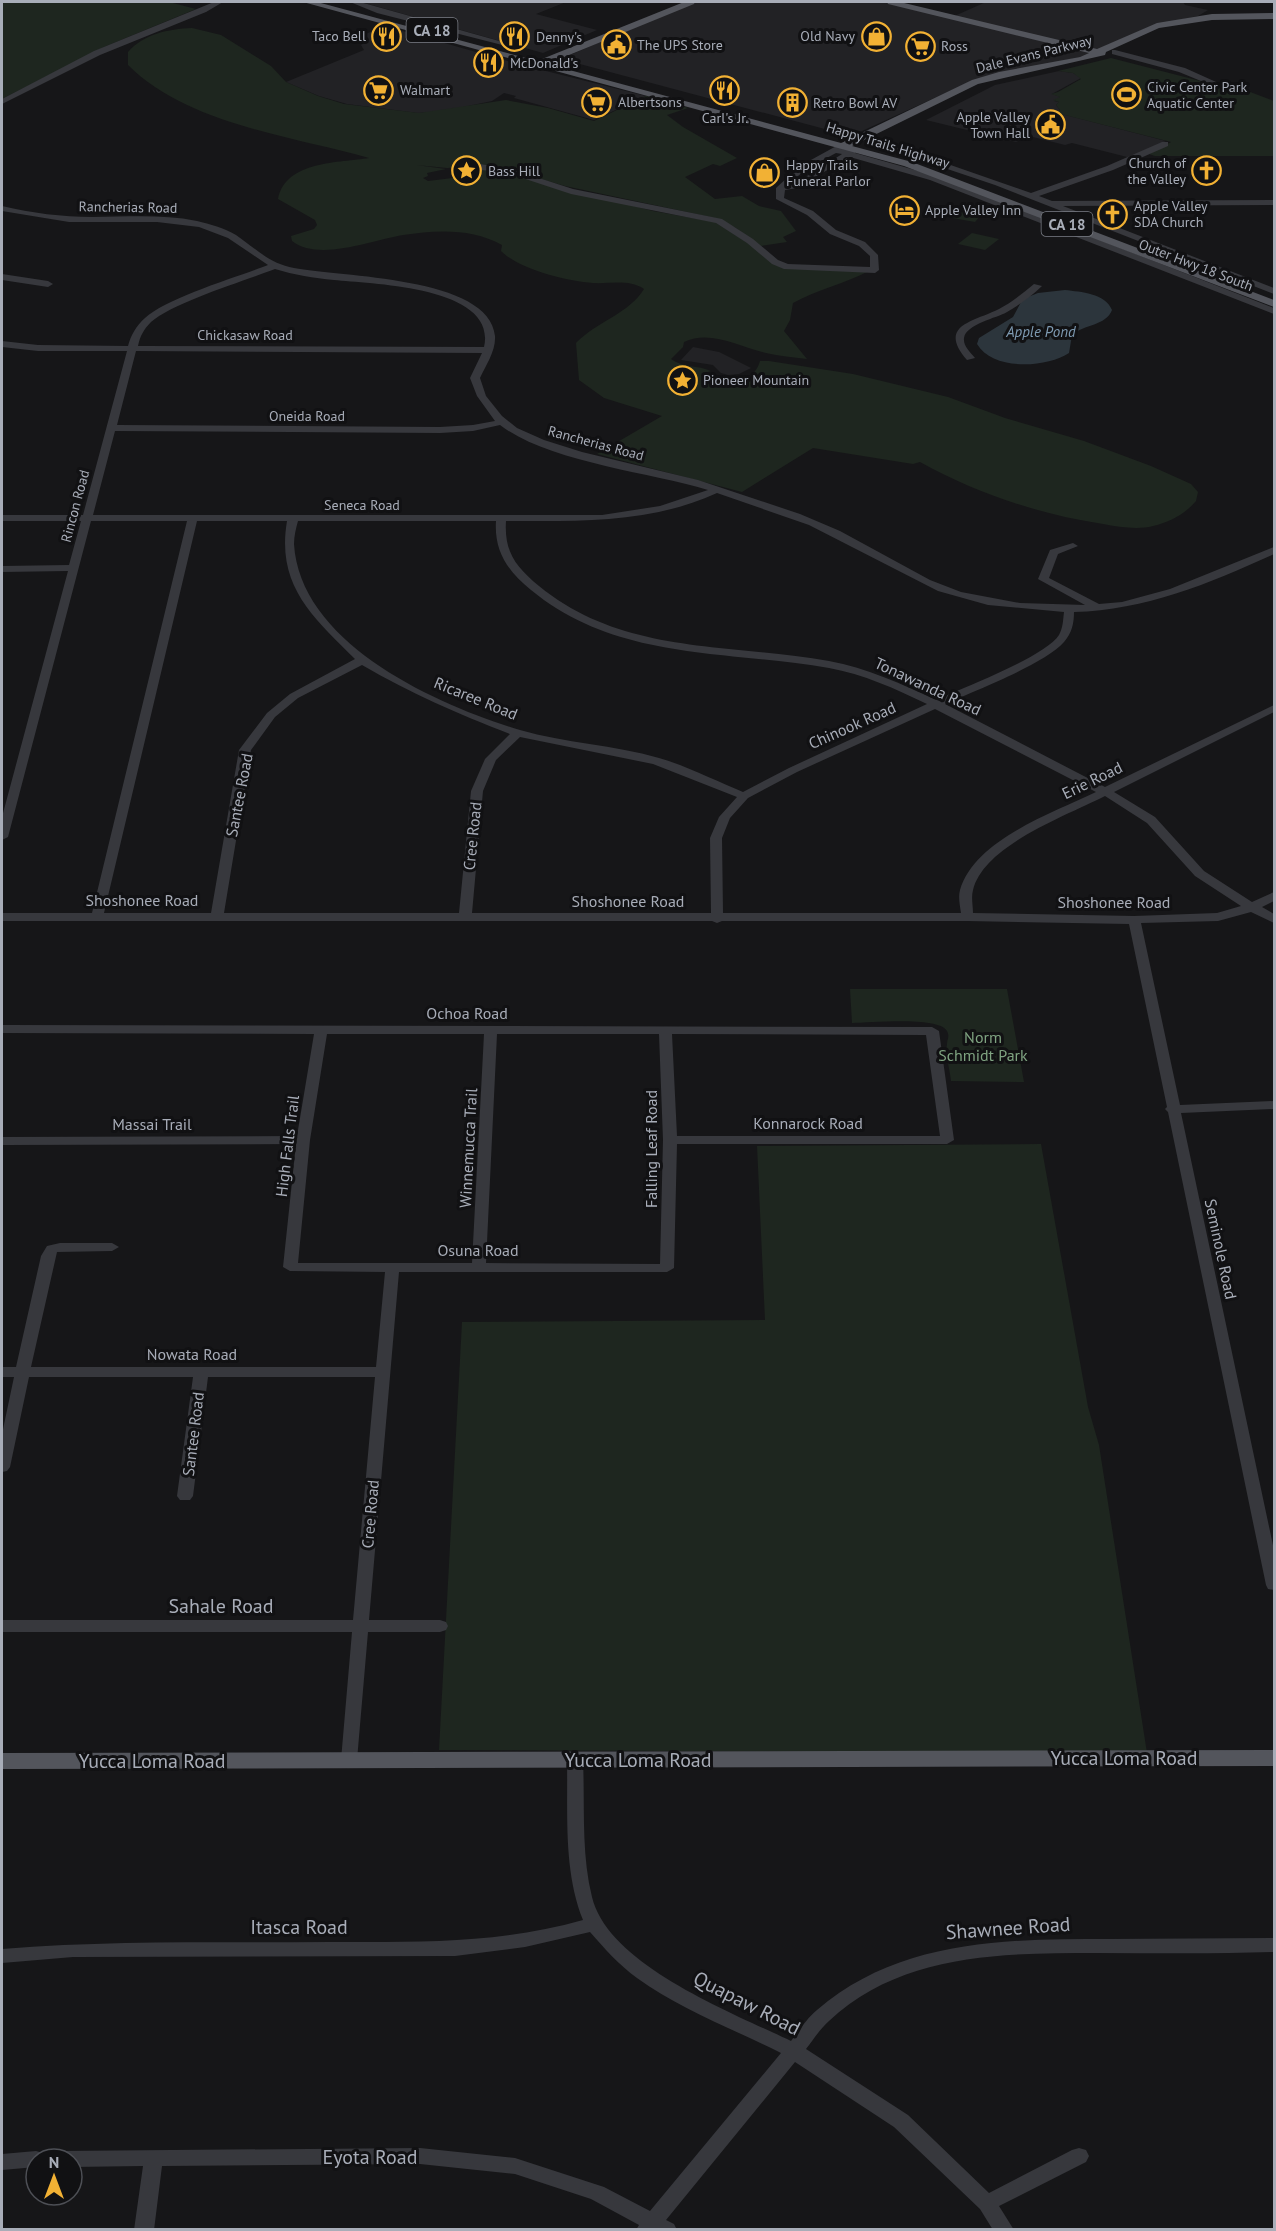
<svg xmlns="http://www.w3.org/2000/svg" width="1276" height="2231" viewBox="0 0 1276 2231" font-family="'PT Sans',sans-serif">
  <style>
    .built { fill: #222225 }
    .green { fill: #1e261f }
    .water { fill: #2c353c }
    .lines { fill: none; stroke-linecap: round; stroke-linejoin: round }
    .minor { fill: #37383d; fill-rule: evenodd }
    .major { fill: #53555c; fill-rule: evenodd }
    .labels { text-anchor: middle; dominant-baseline: central; stroke-width: 6; stroke-linejoin: round; paint-order: stroke }
    .far-poi-label { font-size: 14px; fill: #a8adb8; stroke: #111113; text-anchor: start }
    .far-street-label { font-size: 14px; fill: #a8adb8; stroke: #111113 }
    .shield { fill: #111113; stroke: #7b7e86; stroke-width: 1.5 }
    .shield-label { font-size: 15px; font-weight: bold; fill: #a8adb8 }
    .far-water-label { font-size: 15px; font-style: italic; fill: #7f9bb3; stroke: #111113 }
    .street-label { font-size: 16px; fill: #a8adb8; stroke: #111113 }
    .park-label { font-size: 16px; fill: #7fa381; stroke: #111113 }
    .near-street-label { font-size: 20px; fill: #a8adb8; stroke: #111113 }
  </style>
  <rect width="100%" height="100%" fill="#161618"/>
  <g class="built">
    <path d="M361,2H566L536,14L597,30L543,53Z"/>
    <path d="M698,2H882L950,18L986,2H1183L1185,5L1208,10L1198,16L1151,26L1080,57L974,80L851,136L561,59L680,7Z"/>
    <path d="M385,26L518,64L646,96L594,120L514,98L516,96L504,93L492,101L444,111L418,113L347,104L319,96L286,82L364,50L361,45L364,43L351,40Z"/>
    <path d="M1059,71L1073,73L1081,78L1052,94L1061,97L1054,101L1059,102L1056,105L1060,110L1058,113L1166,141L1131,158L1072,143L1065,145L1029,136L1016,142L926,120L995,85Z"/>
    <path d="M693,347L719,352L751,368L739,374L728,375L721,373L713,365L681,360Z"/>
  </g>
  <g class="green">
    <path d="M2,2H169L196,9L104,47L2,99Z"/>
    <path d="M192,28L221,35L271,66L286,82L318,96L344,104L419,113L506,100L548,108L594,121L646,96L688,108L667,115L683,127L737,158L720,166L713,164L685,177L715,199L742,196L759,206L781,211L796,231L783,237L787,242L761,246L736,228L715,218L565,186L492,165L447,168L416,165L446,169L427,173L428,176L423,178L428,181L477,175L478,169L507,172L653,211L715,222L787,268L869,271C844,284 818,289 793,303L790,320L784,331L807,359C793,357 779,356 766,353C740,347 710,329 684,342L683,347L671,359C683,368 698,365 711,371L702,374C722,378 752,389 760,361H769L853,374L948,397L1005,418L1084,441L1151,466L1191,484L1198,492L1196,501C1185,514 1170,522 1153,526C1138,530 1119,527 1103,524C1038,514 978,494 920,462L913,464L813,448L742,492L597,454L662,416L604,398L579,380L576,343C596,322 630,313 644,289C629,279 610,284 593,283C567,281 520,270 501,251L502,245C472,228 436,230 403,235C372,240 319,262 292,241L291,236L314,229L317,225L315,220L278,199C286,160 340,163 369,158C291,136 187,124 128,65V52C144,34 168,29 192,28Z"/>
    <path d="M1111,58L1212,84H1229L1274,101V156H1155L1149,154L1171,142L1057,113L1060,110L1056,105L1059,102L1053,100L1060,97L1051,94L1058,92L1081,79L1073,73L1058,71Z"/>
    <path d="M957,206L985,210L975,222L947,217Z"/>
    <path d="M972,233L999,239L985,250L958,244Z"/>
    <path d="M850,989H1007L1024,1082L951,1081C950,1070 945,1055 947,1044C947,1039 950,1037 947,1031C938,1016 871,1023 852,1023Z"/>
    <path d="M1041,1144L1088,1407L1099,1445L1147,1753L439,1750L462,1322L765,1320L757,1146Z"/>
  </g>
  <path class="water" d="M1065,290C1081,292 1105,293 1112,310C1106,326 1084,324 1072,335L1069,353C1046,368 993,371 977,344L979,338L1013,317L1021,302L1028,297L1038,293Z"/>
  <g class="lines">
    <g class="minor">
      <path d="M214,2H223L206,12L100,55L2,104V99L94,51Z"/>
      <path d="M350,2H360L514,45L510,47L377,13Z"/>
      <path d="M1115,50L1185,68L1225,86L1218,88L1179,72L1112,54V50Z"/>
      <path d="M870,139H876L1031,193L1107,166L1162,142H1168V146L1113,170L1039,196L1052,201L1274,200V205L1063,206L1274,288V294L995,185L870,143Z"/>
      <path d="M840,144L847,146L843,149L855,150V153L936,176L1274,308V314L930,180L850,157L810,180L803,187L785,190L784,198L813,211L836,230L865,242L878,255L879,270L875,273L784,269L772,264L747,243L716,223L571,194L504,172L481,170C476,178 461,181 453,176L471,172L479,164L508,168L573,189L722,219L753,239L778,260L788,264L870,267V256L859,246L830,234L807,215L776,199V188L800,166ZM836,153L842,154C829,162 801,182 789,184L806,169Z"/>
      <path d="M2,206C32,213 62,217 92,217C128,217 162,214 197,221C210,224 224,228 236,235C255,248 270,264 294,268C339,277 490,276 495,336C496,351 486,365 480,378L486,396L502,416L517,428L544,440L582,452L698,480L800,514L840,531L930,580L961,592L1020,603L1085,605L1038,579L1050,550L1073,543L1078,546L1058,554L1049,578L1099,604L1122,602L1170,589L1274,547V554C1210,583 1146,610 1074,612C1074,623 1072,633 1064,642C1045,664 974,691 945,704L1105,787L1274,705V712L1114,792L1155,817L1204,871L1252,902L1274,892V901L1262,907L1274,914V923L1251,912L1218,921L1141,923L1180,1105L1274,1101V1109L1181,1113L1274,1550V1590L1268,1589L1266,1585L1168,1112L1165,1109L1167,1107L1129,924L967,921H722L717,923L712,921H2V913H92L187,521H91L8,837L2,840V817L68,571L2,572V566L69,565L81,521H2V515H83L127,351H38L2,347V341L38,345L128,346C131,335 136,326 145,318C166,298 237,277 268,265L228,238L199,227L157,222H69L2,211ZM275,269C294,275 314,278 334,280C371,284 498,286 484,347L138,346C140,336 144,329 151,322C174,302 244,281 275,269ZM136,351L482,353L470,378L477,396L495,421L473,425L440,427L117,425ZM500,425C548,462 648,472 708,490L660,506L602,515H93L115,431L440,433L473,431ZM717,493L809,525L938,591L988,605L1064,612C1063,620 1063,628 1059,635C1045,657 962,688 936,700C902,684 867,668 829,661C728,643 623,655 539,586C516,567 504,552 506,521C579,521 649,524 717,493ZM197,521H287C276,586 313,617 355,659L290,694L267,713L239,750L211,913H104ZM298,521H496C494,552 508,571 531,590C617,661 726,650 829,668C863,674 896,689 927,704L789,768L743,792C716,781 687,766 659,758C614,745 565,743 520,730C437,705 300,644 294,544C294,536 296,528 298,521ZM362,665C412,694 456,713 510,734L485,759L471,791L459,913H224L251,750L275,717L298,698ZM935,709L1096,792C1053,813 975,839 960,890C958,897 960,906 961,913H723L722,838L730,818L748,798L797,772ZM520,737L653,764L737,797L719,817L710,838L711,913H472L483,791L496,760ZM1105,796L1147,823L1195,876L1241,906L1217,913L1134,916L973,913C973,906 971,897 973,890C984,845 1066,816 1105,796Z"/>
      <path d="M2,274L48,281L53,284L48,287L2,280Z"/>
      <path d="M1034,284L1042,286C1032,296 1019,305 1007,312C997,318 966,324 964,338C963,346 970,352 975,358L967,360C937,325 973,322 999,309C1011,303 1023,293 1034,284Z"/>
      <path d="M2,1025L932,1027L939,1031L954,1140L947,1144H677L674,1268L667,1272H399L369,1620H440L446,1622L448,1626L446,1630L440,1632H368L357,1760L355,1764L349,1766L343,1764L341,1760L352,1632H2V1620H353L375,1377H208L193,1496L190,1500H180L177,1496L193,1377H29L10,1467L7,1471L2,1472V1434L14,1377H2V1367H16L41,1256L47,1246L60,1243H112L119,1247L112,1251L57,1252L31,1367H376L385,1272L290,1271L283,1267L296,1144L2,1145V1137L297,1136L314,1034L2,1033ZM327,1034H484L472,1263H298L310,1140ZM497,1034H659L663,1140L660,1264L486,1263ZM672,1034L926,1035L940,1136H677Z"/>
      <path d="M575,1754L581,1756L583,1760C585,1805 581,1853 592,1897C608,1965 733,2013 791,2041C799,2031 807,2018 817,2010C900,1939 1007,1939 1110,1939C1165,1939 1219,1938 1274,1938V1952C1215,1954 1156,1953 1096,1953C1004,1953 901,1953 829,2021C820,2029 813,2040 806,2049L908,2115L989,2193L1072,2150L1079,2148L1086,2150L1089,2156L1086,2162L999,2206L1014,2230H993L980,2209L894,2127L795,2062L666,2220L674,2224L677,2230H636L639,2225L591,2199L515,2174L420,2164L162,2166L154,2230H134L143,2166L72,2167V2159H49L52,2153L59,2151L420,2148L515,2158L604,2187L650,2211L781,2053C733,2029 680,2009 637,1978C619,1965 604,1948 590,1932L525,1947L455,1956L73,1957L2,1963V1949C111,1940 221,1943 330,1942C417,1942 499,1944 583,1920C563,1870 568,1813 567,1760L569,1756Z"/>
      <path d="M36,2151L43,2153L46,2159H36V2167L2,2170V2154Z"/>
    </g>
    <g class="major">
      <path d="M303,2H317L537,61L684,2H695L694,4L547,64L841,143L972,80L999,72L1080,57L1089,53L888,4L887,2H900L1097,49L1157,23L1212,14L1274,13V19L1212,20L1159,28L1106,52L1105,55L978,84L852,146L912,162L1274,300V307L904,166Z"/>
      <path d="M1274,1750V1766L2,1769V1753Z"/>
    </g>
  </g>
  <defs>
    <symbol id="restaurant-ring" viewBox="-11 -11 22 22"><circle r="9.5" fill="#111113" stroke="#f2b134" stroke-width="1.5"/><path d="M-5-6h1v4h1v-4h1v4h1v-4h1v5L-1.5 .5V6h-2V.5L-5-1ZM5-6V6H3V1.5H1.5Q1.5-4 5-6Z" fill="#f2b134"/></symbol>
    <symbol id="shop-ring" viewBox="-11 -11 22 22"><circle r="9.5" fill="#111113" stroke="#f2b134" stroke-width="1.5"/><path d="M-5-2.5h2.3a2.7 3.5 0 0 1 5.4 0H5L5.5 6h-11ZM-1.5-2.5h3a1.5 2.3 0 0 0-3 0Z" fill="#f2b134"/></symbol>
    <symbol id="civic-ring" viewBox="-11 -11 22 22"><circle r="9.5" fill="#111113" stroke="#f2b134" stroke-width="1.5"/><path d="M-.6-6.5H3V-4.5H.6V-3L4-1V1h2V6H-6V1h2V-1L-.6-3ZM-1.2 2.5V6h2.4V2.5Z" fill="#f2b134"/></symbol>
    <symbol id="supermarket-ring" viewBox="-11 -11 22 22"><circle r="9.5" fill="#111113" stroke="#f2b134" stroke-width="1.5"/><path d="M-6-5.5h2.5l.6 2H6L4.5 2H-2.5L-4.4-4H-6ZM-1.5 3.2a1.3 1.3 0 1 0 .1 0ZM3 3.2a1.3 1.3 0 1 0 .1 0Z" fill="#f2b134"/></symbol>
    <symbol id="stadium-ring" viewBox="-11 -11 22 22"><circle r="9.5" fill="#111113" stroke="#f2b134" stroke-width="1.5"/><path d="M0-5a6.5 5 0 1 0 0 10a6.5 5 0 1 0 0-10ZM-3.5-1.8h7v3.6h-7Z" fill="#f2b134"/></symbol>
    <symbol id="building-ring" viewBox="-11 -11 22 22"><circle r="9.5" fill="#111113" stroke="#f2b134" stroke-width="1.5"/><path d="M-4-6H4V6H1V3H-1V6H-4ZM-2.5-4.3h1.7v1.8h-1.7ZM.8-4.3h1.7v1.8H.8ZM-2.5-1h1.7V.8h-1.7ZM.8-1h1.7V.8H.8Z" fill="#f2b134"/></symbol>
    <symbol id="sight-ring" viewBox="-11 -11 22 22"><circle r="9.5" fill="#111113" stroke="#f2b134" stroke-width="1.5"/><path d="M0-6L1.8-2.2L6-1.7L2.9 1.2L3.7 5.4L0 3.3L-3.7 5.4L-2.9 1.2L-6-1.7L-1.8-2.2Z" fill="#f2b134"/></symbol>
    <symbol id="church-ring" viewBox="-11 -11 22 22"><circle r="9.5" fill="#111113" stroke="#f2b134" stroke-width="1.5"/><path d="M-1.2-6h2.4v3.5h3.3v2.4h-3.3V6h-2.4V-.1h-3.3v-2.4h3.3Z" fill="#f2b134"/></symbol>
    <symbol id="hotel-ring" viewBox="-11 -11 22 22"><circle r="9.5" fill="#111113" stroke="#f2b134" stroke-width="1.5"/><path d="M-6-4.5h1.5V1H6V5H4.5V3h-9V5H-6ZM-4 0a1.8 1.8 0 1 1 3.6 0ZM.5 0V-2.5h3Q6-2.5 6 0Z" fill="#f2b134"/></symbol>
  </defs>
  <g fill-rule="evenodd">
    <use href="#restaurant-ring" x="370" y="20" width="33" height="33"/>
    <use href="#shop-ring" x="860" y="20" width="33" height="33"/>
    <use href="#restaurant-ring" x="498" y="20" width="33" height="33"/>
    <use href="#civic-ring" x="600" y="28" width="33" height="33"/>
    <use href="#supermarket-ring" x="904" y="30" width="33" height="33"/>
    <use href="#restaurant-ring" x="472" y="46" width="33" height="33"/>
    <use href="#supermarket-ring" x="362" y="74" width="33" height="33"/>
    <use href="#restaurant-ring" x="708" y="74" width="33" height="33"/>
    <use href="#stadium-ring" x="1110" y="78" width="33" height="33"/>
    <use href="#supermarket-ring" x="580" y="86" width="33" height="33"/>
    <use href="#building-ring" x="776" y="86" width="33" height="33"/>
    <use href="#civic-ring" x="1034" y="108" width="33" height="33"/>
    <use href="#sight-ring" x="450" y="154" width="33" height="33"/>
    <use href="#church-ring" x="1190" y="154" width="33" height="33"/>
    <use href="#shop-ring" x="748" y="156" width="33" height="33"/>
    <use href="#hotel-ring" x="888" y="194" width="33" height="33"/>
    <use href="#church-ring" x="1096" y="198" width="33" height="33"/>
    <use href="#sight-ring" x="666" y="364" width="33" height="33"/>
  </g>
  <g class="labels">
    <g class="far-poi-label">
      <text x="366" y="36" text-anchor="end">Taco Bell</text>
      <text x="855" y="36" text-anchor="end">Old Navy</text>
      <text x="536" y="37">Denny's</text>
      <text x="637" y="45">The UPS Store</text>
      <text x="941" y="46">Ross</text>
      <text x="510" y="63">McDonald's</text>
      <text x="1147" y="87">Civic Center Park<tspan x="1147" dy="16">Aquatic Center</tspan></text>
      <text x="400" y="90">Walmart</text>
      <text x="618" y="102">Albertsons</text>
      <text x="813" y="103">Retro Bowl AV</text>
      <text x="1030" y="117" text-anchor="end">Apple Valley<tspan x="1030" dy="16">Town Hall</tspan></text>
      <text x="725" y="118" text-anchor="middle">Carl's Jr.</text>
      <text x="1186" y="163" text-anchor="end">Church of<tspan x="1186" dy="16">the Valley</tspan></text>
      <text x="786" y="165">Happy Trails<tspan x="786" dy="16">Funeral Parlor</tspan></text>
      <text x="488" y="171">Bass Hill</text>
      <text x="1134" y="206">Apple Valley<tspan x="1134" dy="16">SDA Church</tspan></text>
      <text x="925" y="210">Apple Valley Inn</text>
      <text x="703" y="380">Pioneer Mountain</text>
    </g>
    <g class="far-street-label">
      <text transform="translate(1034 54) rotate(-14)">Dale Evans Parkway</text>
      <text transform="translate(888 145) rotate(17)">Happy Trails Highway</text>
      <text transform="translate(128 207) rotate(1)">Rancherias Road</text>
      <text transform="translate(1196 265) rotate(21)">Outer Hwy 18 South</text>
      <text x="245" y="335">Chickasaw Road</text>
      <text x="307" y="416">Oneida Road</text>
      <text transform="translate(596 443) rotate(15)">Rancherias Road</text>
      <text x="362" y="505">Seneca Road</text>
      <text transform="translate(75 506) rotate(-75)">Rincon Road</text>
    </g>
    <g class="shield">
      <rect x="406.5" y="18" width="51" height="24" rx="4.5"/>
      <rect x="1041.5" y="212" width="51" height="24" rx="4.5"/>
    </g>
    <g class="shield-label">
      <text x="432" y="30">CA 18</text>
      <text x="1067" y="224">CA 18</text>
    </g>
    <g class="far-water-label">
      <text x="1041" y="331">Apple Pond</text>
    </g>
    <g class="street-label">
      <text transform="translate(928 686) rotate(25)">Tonawanda Road</text>
      <text transform="translate(476 698) rotate(22)">Ricaree Road</text>
      <text transform="translate(852 725) rotate(-24)">Chinook Road</text>
      <text transform="translate(1092 780) rotate(-26)">Erie Road</text>
      <text transform="translate(239 795) rotate(-79)">Santee Road</text>
      <text transform="translate(472 836) rotate(-84)">Cree Road</text>
      <text x="142" y="900">Shoshonee Road</text>
      <text x="628" y="901">Shoshonee Road</text>
      <text x="1114" y="902">Shoshonee Road</text>
      <text x="467" y="1013">Ochoa Road</text>
      <text x="808" y="1123">Konnarock Road</text>
      <text x="152" y="1124">Massai Trail</text>
      <text transform="translate(287 1146) rotate(-83)">High Falls Trail</text>
      <text transform="translate(468 1148) rotate(-87)">Winnemucca Trail</text>
      <text transform="translate(651 1149) rotate(-90)">Falling Leaf Road</text>
      <text transform="translate(1221 1249) rotate(78)">Seminole Road</text>
      <text x="478" y="1250">Osuna Road</text>
      <text x="192" y="1354">Nowata Road</text>
      <text transform="translate(193 1434) rotate(-83)">Santee Road</text>
      <text transform="translate(370 1514) rotate(-85)">Cree Road</text>
    </g>
    <g class="park-label">
      <text x="983" y="1037">Norm<tspan x="983" dy="18">Schmidt Park</tspan></text>
    </g>
    <g class="near-street-label">
      <text x="221" y="1606">Sahale Road</text>
      <text x="1124" y="1758">Yucca Loma Road</text>
      <text x="638" y="1760">Yucca Loma Road</text>
      <text x="152" y="1761">Yucca Loma Road</text>
      <text x="299" y="1927">Itasca Road</text>
      <text transform="translate(1008 1928) rotate(-4)">Shawnee Road</text>
      <text transform="translate(747 2003) rotate(27)">Quapaw Road</text>
      <text x="370" y="2157">Eyota Road</text>
    </g>
  </g>
  <rect width="1276" height="2231" fill="none" stroke="#a8adb8" stroke-width="6"/>
  <g transform="translate(54 2177)"><circle r="28" fill="#111113" stroke="#4d4f55" stroke-width="1.5"/>
  <path d="M0-4.5L10 22L0 15L-10 22Z" fill="#f2b134"/>
  <text y="-9" font-size="16" font-weight="bold" text-anchor="middle" fill="#a8adb8">N</text>
  </g>
</svg>
